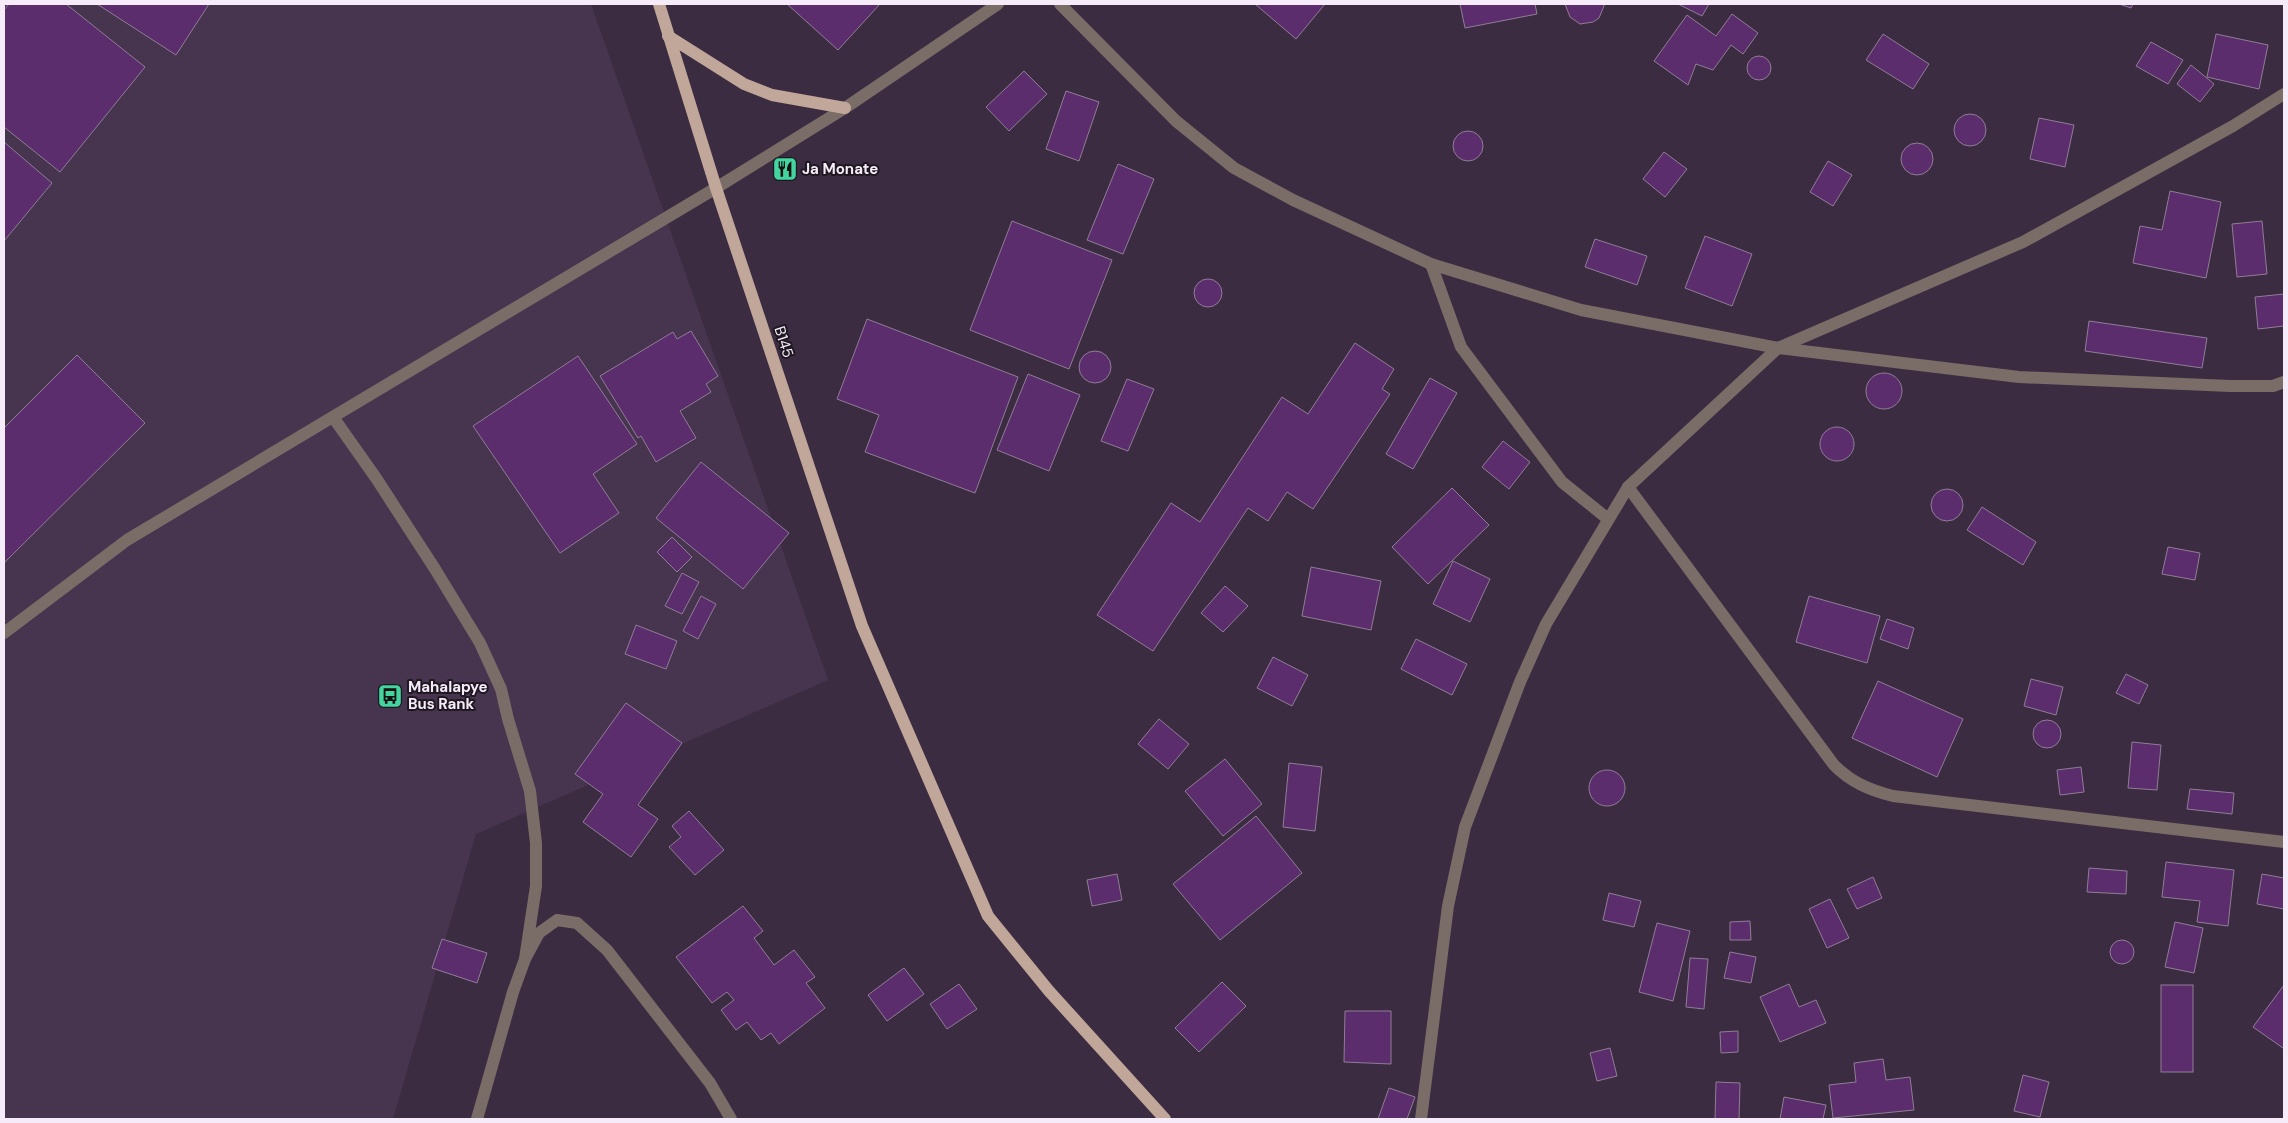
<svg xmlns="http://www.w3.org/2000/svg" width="2288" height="1123" viewBox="0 0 2288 1123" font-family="'DM Sans',sans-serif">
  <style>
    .built { fill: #47344f }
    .building { fill: #5b2d6c; stroke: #8f7d96 }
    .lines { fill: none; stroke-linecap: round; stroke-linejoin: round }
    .minor { stroke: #7a6d67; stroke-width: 12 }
    .major { stroke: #c1a69a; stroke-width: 12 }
    .labels { text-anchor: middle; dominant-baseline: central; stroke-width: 4; stroke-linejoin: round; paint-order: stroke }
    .poi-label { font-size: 15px; font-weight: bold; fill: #f5ebf9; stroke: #1f1821; text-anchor: start }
    .street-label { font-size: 15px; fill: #f5ebf9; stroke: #1f1821 }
  </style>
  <rect width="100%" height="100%" fill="#3c2c41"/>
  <path class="built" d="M4,4H591L828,680L476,834L393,1119H4Z"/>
  <g class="building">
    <path d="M9,4H66L145,67L60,172L4,127V10Z"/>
    <path d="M97,4H209L176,55Z"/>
    <path d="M787,4H880L838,50Z"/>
    <path d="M1255,4H1325L1296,39Z"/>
    <path d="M1460,4H1535L1537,14L1465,28Z"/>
    <path d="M1565,4H1604V6L1599,18L1593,22L1580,24L1570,17Z"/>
    <path d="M1678,4H1709L1702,16Z"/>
    <path d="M2119,4H2133L2131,8Z"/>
    <path d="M1732,14L1758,33L1743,54L1731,45L1713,70L1696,64L1688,85L1654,61L1687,15L1716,36Z"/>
    <path d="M1883,34L1929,64L1913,89L1866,60Z"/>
    <path d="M2216,34L2268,45L2259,89L2207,77Z"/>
    <path d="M2151,42L2183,60L2168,84L2136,66Z"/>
    <circle cx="1759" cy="68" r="12"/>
    <path d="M2191,65L2214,84L2200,102L2177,84Z"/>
    <path d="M1024,71L1047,94L1009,131L986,107Z"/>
    <path d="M1066,91L1099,102L1079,161L1046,149Z"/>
    <circle cx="1970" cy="130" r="16"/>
    <path d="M2039,118L2074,125L2065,167L2030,159Z"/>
    <circle cx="1468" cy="146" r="15"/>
    <path d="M4,142L52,183L4,241Z"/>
    <circle cx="1917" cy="159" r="16"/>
    <path d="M1664,152L1687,169L1665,197L1643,179Z"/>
    <path d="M1828,161L1852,175L1833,206L1810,192Z"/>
    <path d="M1118,164L1154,179L1123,254L1087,240Z"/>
    <path d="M2170,191L2221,202L2206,278L2133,263L2140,226L2162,230Z"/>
    <path d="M1012,221L1112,260L1069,369L970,330Z"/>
    <path d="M2262,221L2267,274L2237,277L2232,224Z"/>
    <path d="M1705,236L1752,254L1732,306L1685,288Z"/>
    <path d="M1595,239L1647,256L1637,285L1585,267Z"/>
    <circle cx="1208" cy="293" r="14"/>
    <path d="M2284,294V326L2258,329L2255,297Z"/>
    <path d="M867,319L1018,377L975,493L865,452L879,415L837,399Z"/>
    <path d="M2089,321L2207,338L2202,368L2085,351Z"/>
    <path d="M691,331L718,376L706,384L711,392L680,411L696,438L656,462L641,436L638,438L600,376L673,332L677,339Z"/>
    <path d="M1355,343L1394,369L1382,389L1390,394L1313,509L1287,492L1268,521L1248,508L1153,651L1097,615L1171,503L1200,522L1282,397L1308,414Z"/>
    <circle cx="1095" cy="367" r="16"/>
    <path d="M77,355L145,423L4,563V428Z"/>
    <path d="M578,356L637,444L593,474L619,513L560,553L473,426Z"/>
    <circle cx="1884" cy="391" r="18"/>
    <path d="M1028,374L1080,395L1049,471L997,450Z"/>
    <path d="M1430,378L1457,393L1413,469L1386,454Z"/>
    <path d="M1127,379L1154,389L1128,451L1101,441Z"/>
    <circle cx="1837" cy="444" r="17"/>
    <path d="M1503,441L1530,462L1509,489L1482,467Z"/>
    <path d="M701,462L789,533L743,589L656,518Z"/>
    <path d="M1452,488L1489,525L1428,584L1392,547Z"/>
    <circle cx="1947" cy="505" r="16"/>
    <path d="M1982,507L2036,542L2023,565L1967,530Z"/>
    <path d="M672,537L692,557L677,572L657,552Z"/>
    <path d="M2168,547L2200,553L2195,580L2162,574Z"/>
    <path d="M1453,561L1490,579L1470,622L1433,604Z"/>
    <path d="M1311,567L1381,581L1371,630L1302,616Z"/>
    <path d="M682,573L699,582L682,614L665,606Z"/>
    <path d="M1225,586L1248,606L1223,632L1201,613Z"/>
    <path d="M701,596L716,604L698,639L683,631Z"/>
    <path d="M1809,596L1880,616L1867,663L1796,642Z"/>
    <path d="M1887,619L1914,628L1908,649L1880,639Z"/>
    <path d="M636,625L677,641L666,669L625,654Z"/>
    <path d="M1416,639L1467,664L1452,695L1401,669Z"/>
    <path d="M1273,657L1308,675L1292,706L1257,688Z"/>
    <path d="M2126,674L2148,685L2139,704L2116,693Z"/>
    <path d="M2031,679L2063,687L2056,715L2024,706Z"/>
    <path d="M1878,681L1963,719L1937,777L1852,738Z"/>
    <path d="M626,703L682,743L638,805L658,819L631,857L583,822L603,794L575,774Z"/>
    <path d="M1159,719L1189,744L1168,769L1138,744Z"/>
    <circle cx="2047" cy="734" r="14"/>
    <path d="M2132,742L2161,745L2157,790L2128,788Z"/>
    <path d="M1225,759L1262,804L1223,836L1185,791Z"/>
    <path d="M1289,763L1322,767L1315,831L1283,827Z"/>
    <path d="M2081,767L2084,792L2060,795L2057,770Z"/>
    <circle cx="1607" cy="788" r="18"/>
    <path d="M2190,789L2234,793L2232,814L2187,809Z"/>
    <path d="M689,811L724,850L695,875L669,847L681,837L672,826Z"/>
    <path d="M1256,816L1302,873L1220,940L1173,884Z"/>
    <path d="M2166,862L2234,870L2228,926L2197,922L2200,901L2162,897Z"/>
    <path d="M2089,868L2127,871L2126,894L2087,892Z"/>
    <path d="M1117,874L1122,900L1092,906L1087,880Z"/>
    <path d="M2262,874L2284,878V909L2257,904Z"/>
    <path d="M1873,877L1882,898L1857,909L1847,889Z"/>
    <path d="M1609,893L1641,901L1634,927L1603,920Z"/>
    <path d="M1830,899L1849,938L1827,948L1809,909Z"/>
    <path d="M743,906L763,931L754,938L774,965L794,950L815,977L806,983L825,1008L779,1044L771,1033L761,1040L747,1022L736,1030L721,1010L734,1000L727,992L712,1003L676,957Z"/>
    <path d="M1750,921L1751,940H1730V922Z"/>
    <path d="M2175,922L2203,928L2194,973L2165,967Z"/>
    <path d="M1657,923L1690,931L1673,1001L1639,992Z"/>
    <path d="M442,939L487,953L477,983L432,968Z"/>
    <circle cx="2122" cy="952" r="12"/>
    <path d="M1730,952L1756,957L1751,983L1724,978Z"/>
    <path d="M1690,958L1708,959L1704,1009L1686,1007Z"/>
    <path d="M904,968L924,994L887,1021L868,995Z"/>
    <path d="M1222,982L1246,1006L1199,1052L1175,1028Z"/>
    <path d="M959,984L977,1009L947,1029L930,1004Z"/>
    <path d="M1789,984L1799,1007L1816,1000L1826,1023L1780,1042L1760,997Z"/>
    <rect x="2161" y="985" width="32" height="87"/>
    <path d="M2284,985V1045L2283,1048L2253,1027Z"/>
    <path d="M1345,1011H1391V1064L1344,1062Z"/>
    <path d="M1738,1031V1052L1721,1053L1720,1032Z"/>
    <path d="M1610,1048L1617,1076L1597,1081L1590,1053Z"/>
    <path d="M1883,1059L1886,1080L1910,1077L1914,1110L1833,1118L1829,1085L1856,1082L1854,1063Z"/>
    <path d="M2023,1075L2049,1082L2040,1117L2014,1111Z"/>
    <path d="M1716,1082L1740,1083L1739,1119H1715Z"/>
    <path d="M1389,1088L1415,1097L1407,1119H1378Z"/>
    <path d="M1784,1097L1826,1105L1823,1119H1780Z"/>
  </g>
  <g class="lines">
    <g class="minor">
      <path d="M1060,4L1176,121L1234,168L1293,200L1431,264L1581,310L1778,348L2019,377L2230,386H2273L2284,382"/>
      <path d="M1431,264L1461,347L1562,482L1608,519"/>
      <path d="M333,417L376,478L435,569L480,643L501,689L508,719L530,791L536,843V886L525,959"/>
      <path d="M1628,487L1834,765C1851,782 1869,790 1893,796L2284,842"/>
      <path d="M4,633L127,540L716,188L845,108L998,4"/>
      <path d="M477,1119L513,992L525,959L539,933L557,920L577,923L607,950L710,1083L731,1119"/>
      <path d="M1421,1119L1448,906L1465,827L1520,682L1546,624L1628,487L1778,348L2023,242L2233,126L2284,94"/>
    </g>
    <g class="major">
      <path d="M659,4L716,188L862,626L988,916L1049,991L1165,1119"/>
      <path d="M668,36L744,84L772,95L845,108"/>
    </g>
  </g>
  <defs>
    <symbol id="restaurant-square" viewBox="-11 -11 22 22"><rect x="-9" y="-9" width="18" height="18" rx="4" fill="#43d4a0" stroke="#1f1821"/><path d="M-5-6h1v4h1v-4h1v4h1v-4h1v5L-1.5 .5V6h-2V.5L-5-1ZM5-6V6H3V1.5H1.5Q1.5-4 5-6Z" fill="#111"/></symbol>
    <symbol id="bus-square" viewBox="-11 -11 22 22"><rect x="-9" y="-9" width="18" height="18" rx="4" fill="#43d4a0" stroke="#1f1821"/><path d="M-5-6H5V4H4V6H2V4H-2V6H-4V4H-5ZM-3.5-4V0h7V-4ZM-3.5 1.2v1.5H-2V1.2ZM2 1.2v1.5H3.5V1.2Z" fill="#111"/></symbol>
  </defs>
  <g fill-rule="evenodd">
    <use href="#restaurant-square" x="771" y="155" width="28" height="28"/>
    <use href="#bus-square" x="376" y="682" width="28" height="28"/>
  </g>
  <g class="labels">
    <g class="poi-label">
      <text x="802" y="169">Ja Monate</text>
      <text x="408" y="687">Mahalapye<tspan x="408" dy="17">Bus Rank</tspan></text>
    </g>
    <g class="street-label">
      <text transform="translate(784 342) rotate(72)">B145</text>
    </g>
  </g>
  <rect width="2288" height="1123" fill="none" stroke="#f5ebf9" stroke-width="10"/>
</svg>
